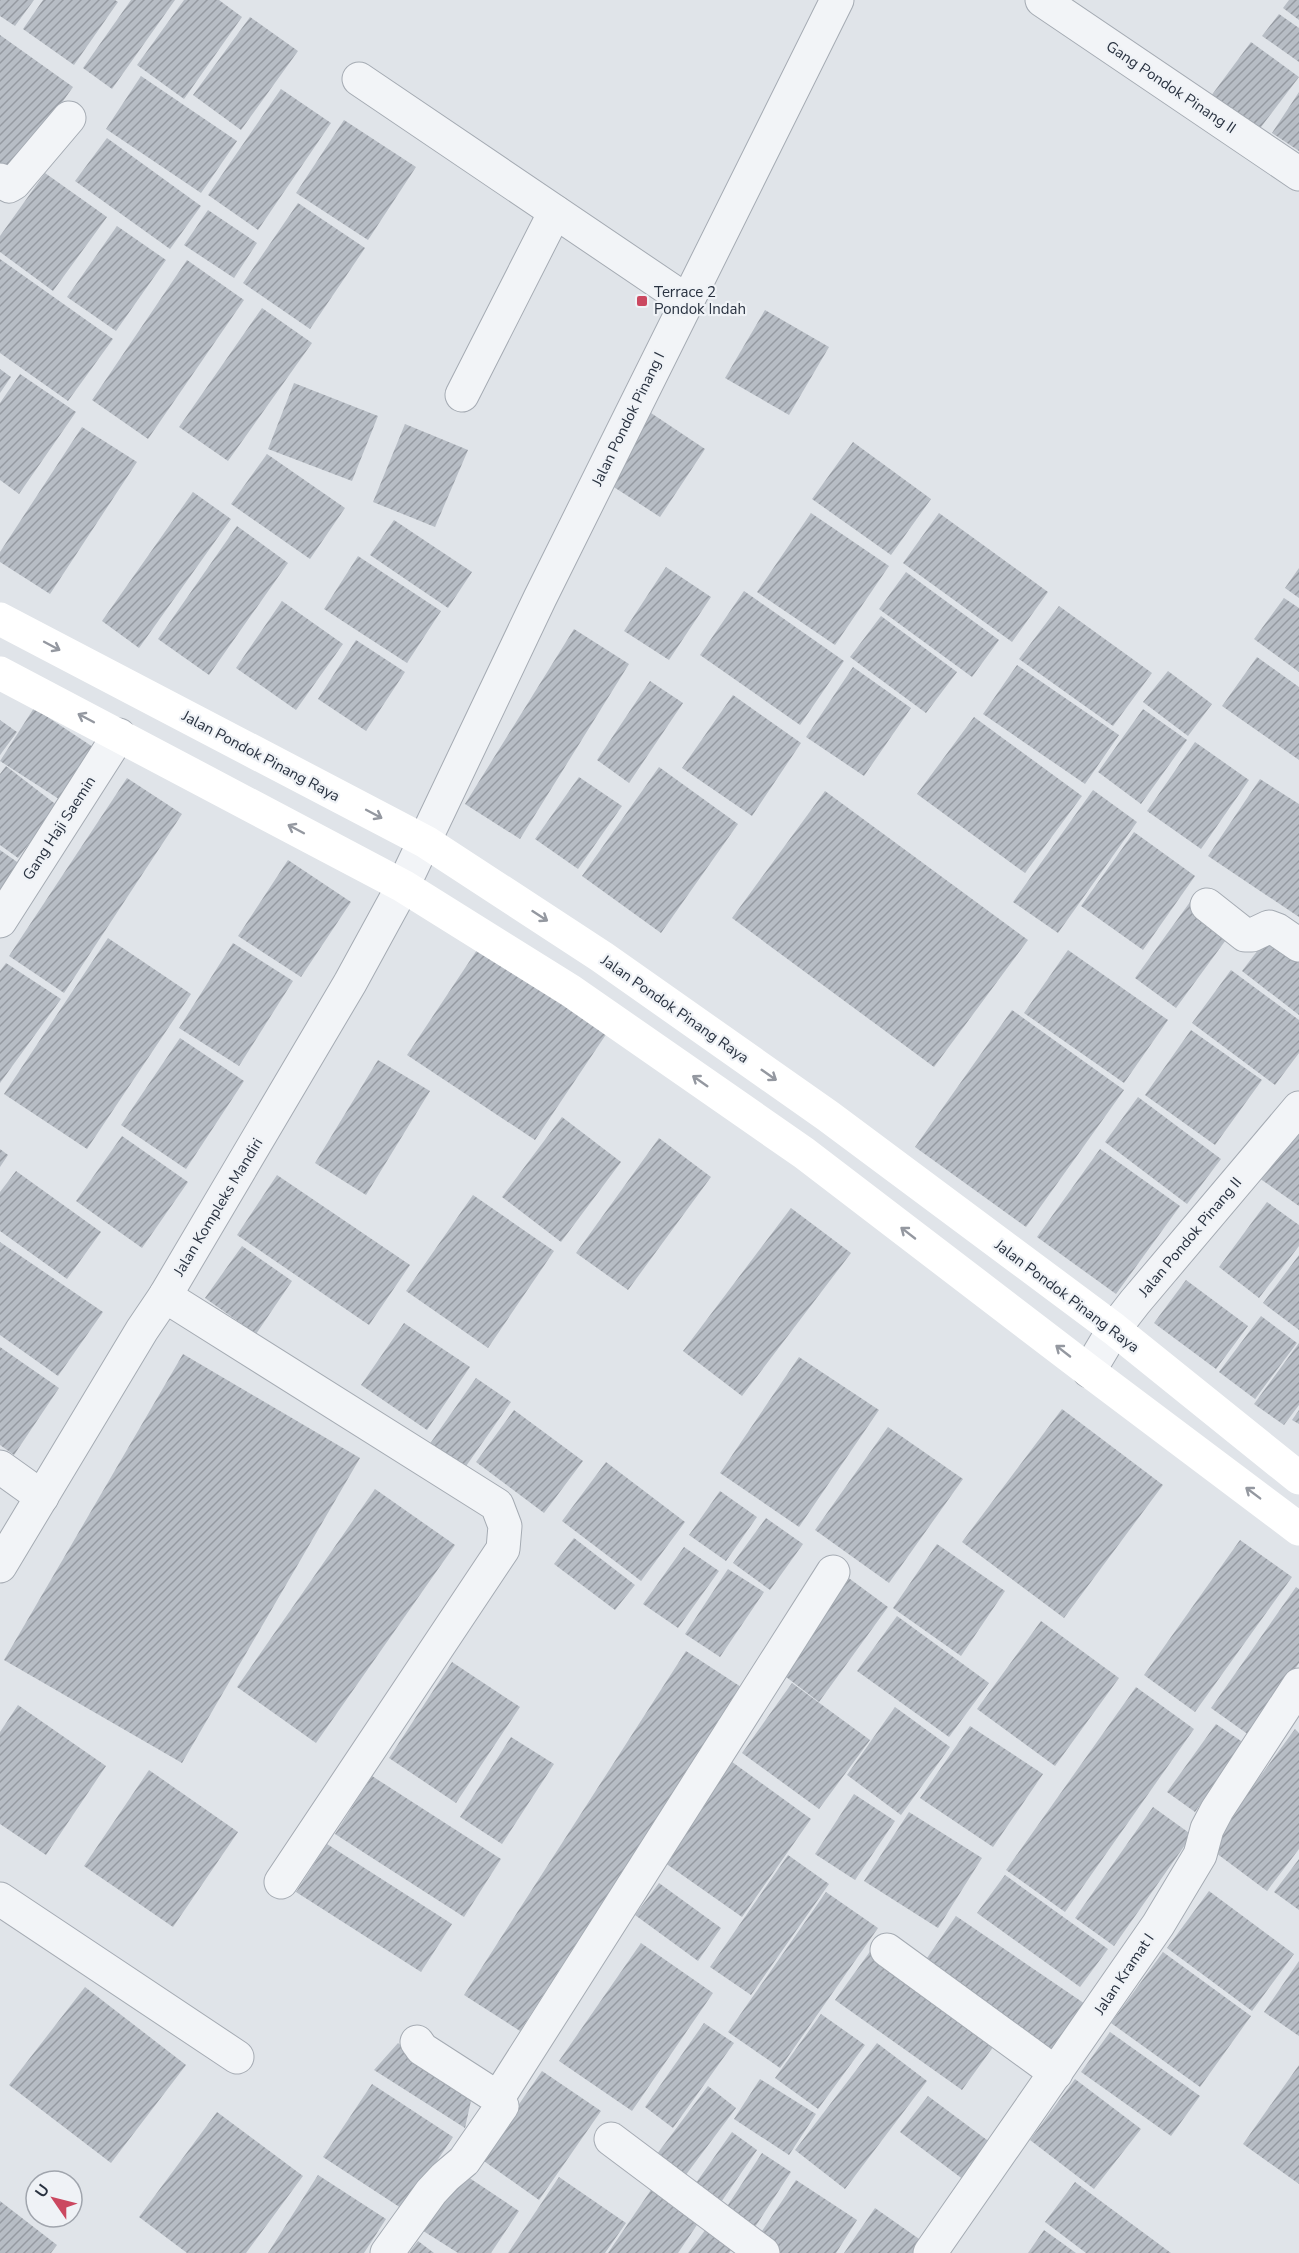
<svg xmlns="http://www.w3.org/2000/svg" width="1299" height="2253" viewBox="0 0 1299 2253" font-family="'Nunito Sans',sans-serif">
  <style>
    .building { fill: url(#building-hatch) }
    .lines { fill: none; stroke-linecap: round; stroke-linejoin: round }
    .street-casing { stroke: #a5abb3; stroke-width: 35 }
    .street { stroke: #f2f4f7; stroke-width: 33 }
    .secondary { stroke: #fff; stroke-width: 33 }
    .oneway { stroke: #9498a0 }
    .poi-dot { fill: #cb4860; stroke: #eff2f6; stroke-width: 2 }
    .labels { text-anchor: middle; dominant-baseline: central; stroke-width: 4.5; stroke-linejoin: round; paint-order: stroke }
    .street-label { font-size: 15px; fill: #293240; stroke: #eff2f6 }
    .poi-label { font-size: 15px; fill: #293240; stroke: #eff2f6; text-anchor: start }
  </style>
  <defs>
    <pattern id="building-hatch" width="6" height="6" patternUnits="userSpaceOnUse" patternTransform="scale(1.5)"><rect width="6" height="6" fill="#b7bdc5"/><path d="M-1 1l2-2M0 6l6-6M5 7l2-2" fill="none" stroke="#959aa1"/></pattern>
  </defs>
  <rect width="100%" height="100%" fill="#e0e4e9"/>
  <g class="building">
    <path d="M0,0H34L15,26L0,16Z"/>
    <path d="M43,0H115L118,2L74,65L23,29Z"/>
    <path d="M131,0H175L112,89L83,68Z"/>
    <path d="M184,0H219L242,17L184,99L137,65Z"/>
    <path d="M1289,0H1299V20L1283,8Z"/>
    <path d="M1279,14L1299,28V62L1262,36Z"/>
    <path d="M250,17L298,51L241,130L193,95Z"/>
    <path d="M0,35L73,87L13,172L0,163Z"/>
    <path d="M1251,42L1299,77L1258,131L1211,96Z"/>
    <path d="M141,76L237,141L201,193L106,129Z"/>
    <path d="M281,89L331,123L258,230L208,195Z"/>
    <path d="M1299,92V151L1272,133Z"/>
    <path d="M344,120L416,167L368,240L296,193Z"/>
    <path d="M107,138L201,206L170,249L75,181Z"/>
    <path d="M45,173L107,217L53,291L0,252V236Z"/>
    <path d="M298,203L365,248L310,329L243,283Z"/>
    <path d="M208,210L257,243L234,278L184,245Z"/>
    <path d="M117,226L166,260L116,331L67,297Z"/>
    <path d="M0,259L113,339L68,401L0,353Z"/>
    <path d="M187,260L244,300L148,439L92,400Z"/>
    <path d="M262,308L312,343L228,461L179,427Z"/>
    <path d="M765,310L829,347L789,415L725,378Z"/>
    <path d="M0,369L11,377L0,393Z"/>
    <path d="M20,374L76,412L19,494L0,480V403Z"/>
    <path d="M294,383L378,416L352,481L268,449Z"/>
    <path d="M648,411L705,449L660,517L603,480Z"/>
    <path d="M405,424L468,450L435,527L373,502Z"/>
    <path d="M82,427L137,462L50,594L0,562V552Z"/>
    <path d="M853,442L931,499L891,555L812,499Z"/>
    <path d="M267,454L345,508L310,559L231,504Z"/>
    <path d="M193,492L231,519L139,648L102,621Z"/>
    <path d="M811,513L889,566L835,645L757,592Z"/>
    <path d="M939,513L1048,592L1012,642L903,563Z"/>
    <path d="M394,520L472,572L448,608L370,555Z"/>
    <path d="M237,526L288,563L209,675L158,639Z"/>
    <path d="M358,556L441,611L407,663L324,609Z"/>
    <path d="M666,567L711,597L669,660L624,631Z"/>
    <path d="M1299,568V598L1285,588Z"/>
    <path d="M906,572L999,640L972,677L879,609Z"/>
    <path d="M744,591L844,661L800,725L700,655Z"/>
    <path d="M1284,598L1299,608V672L1254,639Z"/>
    <path d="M282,601L343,644L296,710L236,668Z"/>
    <path d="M1059,606L1152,673L1113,726L1019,659Z"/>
    <path d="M881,616L957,672L926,713L850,657Z"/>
    <path d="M574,629L629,664L520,839L465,804Z"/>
    <path d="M356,640L405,672L366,731L318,699Z"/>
    <path d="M1257,657L1299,687V760L1222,706Z"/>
    <path d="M1017,665L1119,735L1085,784L983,714Z"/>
    <path d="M853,667L911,708L864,776L806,737Z"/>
    <path d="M1168,671L1212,704L1188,736L1143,702Z"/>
    <path d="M650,681L683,703L629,783L597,760Z"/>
    <path d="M733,695L801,743L752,816L682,768Z"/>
    <path d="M34,708L96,749L62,801L0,761Z"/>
    <path d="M1143,709L1187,740L1141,804L1098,772Z"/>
    <path d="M974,717L1082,796L1025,873L917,794Z"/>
    <path d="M0,720L17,732L0,755Z"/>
    <path d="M1195,742L1249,780L1201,849L1147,811Z"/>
    <path d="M6,766L58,806L18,858L0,845V774Z"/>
    <path d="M659,767L738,824L661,933L582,876Z"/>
    <path d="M579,777L622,806L578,869L535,839Z"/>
    <path d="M127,778L182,814L64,993L9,956Z"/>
    <path d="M1260,779L1299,804V917L1208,856Z"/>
    <path d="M1093,790L1137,822L1058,933L1013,902Z"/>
    <path d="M825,791L1028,940L934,1067L732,918Z"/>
    <path d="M1134,832L1195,876L1143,950L1081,906Z"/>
    <path d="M0,850L20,864L0,894Z"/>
    <path d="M288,860L351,902L301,977L238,936Z"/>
    <path d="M1190,902L1231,933L1176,1008L1135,978Z"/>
    <path d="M1271,933L1299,954V1015L1242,971Z"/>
    <path d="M108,938L191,994L87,1149L4,1094Z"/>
    <path d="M233,943L293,981L239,1066L179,1028Z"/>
    <path d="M481,944L609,1030L535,1140L407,1055Z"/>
    <path d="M1068,950L1168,1020L1124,1083L1024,1013Z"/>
    <path d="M6,963L61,999L0,1083V971Z"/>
    <path d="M1231,970L1299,1020V1053L1275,1085L1192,1023Z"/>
    <path d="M1012,1010L1124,1090L1026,1227L915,1147Z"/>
    <path d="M1191,1030L1262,1080L1215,1145L1145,1095Z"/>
    <path d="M180,1038L244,1081L186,1169L121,1125Z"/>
    <path d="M378,1060L430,1091L366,1195L315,1163Z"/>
    <path d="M1138,1097L1221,1159L1187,1204L1105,1142Z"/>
    <path d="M562,1117L621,1162L561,1242L502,1197Z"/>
    <path d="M1299,1123V1206L1259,1178Z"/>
    <path d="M122,1136L188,1182L142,1248L76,1201Z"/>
    <path d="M659,1138L711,1177L628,1290L576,1253Z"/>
    <path d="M0,1149L8,1155L0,1167Z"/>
    <path d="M1100,1149L1180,1206L1116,1294L1037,1237Z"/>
    <path d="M16,1171L101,1232L67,1279L0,1231V1192Z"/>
    <path d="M277,1175L410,1265L369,1325L237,1235Z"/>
    <path d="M473,1195L554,1251L488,1348L406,1291Z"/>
    <path d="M1267,1202L1299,1225V1246L1259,1298L1219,1267Z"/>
    <path d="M791,1208L851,1253L742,1396L683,1351Z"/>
    <path d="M0,1242L103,1312L58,1376L0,1335Z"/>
    <path d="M242,1246L292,1281L256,1334L205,1298Z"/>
    <path d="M1299,1255V1330L1263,1303Z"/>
    <path d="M1186,1280L1248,1326L1216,1369L1154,1323Z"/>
    <path d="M1261,1316L1297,1343L1255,1399L1219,1372Z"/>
    <path d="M404,1323L470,1367L427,1430L361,1385Z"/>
    <path d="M1299,1343V1405L1284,1425L1254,1404Z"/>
    <path d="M0,1347L59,1388L14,1455L0,1445Z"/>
    <path d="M183,1354L360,1458L182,1763L4,1660Z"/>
    <path d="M799,1357L879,1410L799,1527L720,1473Z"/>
    <path d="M476,1378L511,1402L464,1469L429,1445Z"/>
    <path d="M1062,1409L1163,1485L1064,1618L962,1542Z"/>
    <path d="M514,1410L583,1461L544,1513L476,1462Z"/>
    <path d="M1299,1410V1424L1292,1420Z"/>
    <path d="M888,1427L963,1479L889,1583L815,1530Z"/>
    <path d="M606,1462L685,1522L641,1581L562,1521Z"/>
    <path d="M375,1489L455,1545L316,1743L237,1687Z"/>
    <path d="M720,1491L757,1517L726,1561L689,1535Z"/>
    <path d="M766,1518L803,1544L770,1590L733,1563Z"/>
    <path d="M574,1538L635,1585L615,1610L554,1564Z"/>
    <path d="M1240,1540L1292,1577L1195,1712L1144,1675Z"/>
    <path d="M937,1544L1005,1591L961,1656L893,1608Z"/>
    <path d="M684,1547L719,1571L678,1628L643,1604Z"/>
    <path d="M728,1569L764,1592L720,1657L685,1634Z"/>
    <path d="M846,1576L888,1607L819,1702L777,1670Z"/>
    <path d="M1296,1587L1299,1589V1663L1249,1735L1211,1708Z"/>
    <path d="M897,1616L989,1683L949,1737L857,1671Z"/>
    <path d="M1041,1621L1119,1678L1055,1766L977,1709Z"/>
    <path d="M686,1651L741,1687L520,2031L464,1995Z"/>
    <path d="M452,1662L520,1707L456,1803L389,1758Z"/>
    <path d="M792,1683L870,1740L819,1809L742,1753Z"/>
    <path d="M1136,1687L1194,1729L1065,1912L1006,1870Z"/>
    <path d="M18,1705L106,1766L46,1855L0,1824V1732Z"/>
    <path d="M895,1707L950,1747L901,1815L847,1775Z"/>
    <path d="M1216,1724L1244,1743L1195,1812L1167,1792Z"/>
    <path d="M970,1726L1043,1774L993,1847L920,1798Z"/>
    <path d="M1295,1729L1299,1733V1849L1267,1891L1208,1847Z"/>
    <path d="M511,1737L554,1764L502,1844L460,1817Z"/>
    <path d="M728,1759L811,1819L742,1917L658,1858Z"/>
    <path d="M149,1770L238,1832L173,1927L84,1866Z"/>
    <path d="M372,1776L501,1859L464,1917L335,1834Z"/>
    <path d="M854,1794L895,1821L855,1880L815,1854Z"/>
    <path d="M1153,1807L1192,1835L1114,1946L1075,1918Z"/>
    <path d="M909,1812L982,1858L938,1928L864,1881Z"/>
    <path d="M327,1844L452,1924L421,1972L296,1892Z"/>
    <path d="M788,1855L829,1884L751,1995L710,1967Z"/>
    <path d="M1299,1859V1910L1274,1892Z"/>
    <path d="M1005,1875L1108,1949L1080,1987L977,1913Z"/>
    <path d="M659,1883L721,1928L698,1961L635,1915Z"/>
    <path d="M1209,1891L1294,1954L1252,2011L1167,1948Z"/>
    <path d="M826,1892L878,1928L780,2068L728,2032Z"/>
    <path d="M956,1916L1091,2008L1053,2064L918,1971Z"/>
    <path d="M641,1943L713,1993L632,2111L559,2061Z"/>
    <path d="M874,1946L1001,2036L962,2090L835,2000Z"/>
    <path d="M1163,1952L1251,2016L1200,2087L1111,2023Z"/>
    <path d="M1299,1961V2036L1264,2012Z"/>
    <path d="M85,1987L186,2065L111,2163L9,2085Z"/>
    <path d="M821,2014L865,2045L818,2109L775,2078Z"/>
    <path d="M704,2023L734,2043L673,2128L645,2107Z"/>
    <path d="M1110,2032L1200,2096L1171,2136L1081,2072Z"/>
    <path d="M398,2043L426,2067L472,2096L465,2128L374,2070Z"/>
    <path d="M877,2043L927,2081L845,2189L795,2150Z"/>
    <path d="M1299,2065V2184L1243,2144Z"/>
    <path d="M542,2071L601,2111L539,2200L481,2159Z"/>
    <path d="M760,2079L816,2114L789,2155L734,2119Z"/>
    <path d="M1075,2079L1141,2129L1094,2189L1030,2140Z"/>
    <path d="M372,2084L453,2137L404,2210L323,2157Z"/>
    <path d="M708,2086L736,2108L685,2176L657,2154Z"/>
    <path d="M928,2096L991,2143L964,2180L900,2132Z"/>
    <path d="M217,2112L303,2176L246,2253H187L139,2217Z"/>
    <path d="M732,2132L757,2150L717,2208L691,2190Z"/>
    <path d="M762,2153L791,2172L755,2227L726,2208Z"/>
    <path d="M456,2169L519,2211L491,2253H458L417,2227Z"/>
    <path d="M318,2175L386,2219L364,2253H268Z"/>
    <path d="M559,2177L626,2223L605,2253H508Z"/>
    <path d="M796,2180L857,2220L836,2253H775L756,2240Z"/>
    <path d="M1075,2182L1171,2253H1086L1045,2222Z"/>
    <path d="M653,2187L701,2219L678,2253H608Z"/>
    <path d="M0,2201L57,2245L51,2253H0Z"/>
    <path d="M875,2208L922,2241L914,2253H844Z"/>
    <path d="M712,2221L738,2241L729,2253H688Z"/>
    <path d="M1044,2230L1076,2253H1028Z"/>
    <path d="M418,2241L434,2253H409Z"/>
  </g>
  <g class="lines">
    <defs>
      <g id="street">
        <path d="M1042,0L1299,174"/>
        <path d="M359,79L687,301"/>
        <path d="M0,180L9,186L14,183L69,118"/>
        <path d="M462,395L555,212"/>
        <path d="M1207,905L1245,935H1252L1269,927L1277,930L1299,945"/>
        <path d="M0,921L119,735"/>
        <path d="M165,1296L497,1505L505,1526L503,1549L281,1882"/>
        <path d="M1089,1371L1114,1329L1135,1302L1299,1108"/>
        <path d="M0,1467L42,1497"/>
        <path d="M0,1566L142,1330L165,1296L350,983L403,886L540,598L837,0"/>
        <path d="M0,1899L237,2057"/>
        <path d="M887,1950L1056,2073"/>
        <path d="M498,2098L833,1572"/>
        <path d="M611,2139L763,2253"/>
        <path d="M387,2253L431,2192L445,2177L464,2161L502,2106L498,2098L422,2049L417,2042"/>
        <path d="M930,2253L1158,1925L1200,1855L1207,1829L1217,1810L1299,1685"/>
      </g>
    </defs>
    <use href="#street" class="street-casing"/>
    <use href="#street" class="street"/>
    <g class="secondary">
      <path d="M0,619L426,842L602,957L828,1116L1114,1329L1299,1478"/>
      <path d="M0,673L403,886L571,991L804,1153L1089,1371L1299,1529"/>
    </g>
  </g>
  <defs><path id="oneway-shaft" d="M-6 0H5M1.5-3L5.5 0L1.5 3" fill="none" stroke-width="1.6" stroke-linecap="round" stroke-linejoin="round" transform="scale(1.5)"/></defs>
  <g class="oneway">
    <use href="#oneway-shaft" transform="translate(52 646) rotate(28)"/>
    <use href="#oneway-shaft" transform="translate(86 718) rotate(-152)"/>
    <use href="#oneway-shaft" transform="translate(374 814) rotate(28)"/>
    <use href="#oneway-shaft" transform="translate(296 829) rotate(-152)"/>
    <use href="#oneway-shaft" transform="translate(540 916) rotate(33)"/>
    <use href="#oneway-shaft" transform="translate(769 1075) rotate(35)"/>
    <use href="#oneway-shaft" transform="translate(700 1081) rotate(-145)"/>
    <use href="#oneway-shaft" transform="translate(908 1233) rotate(-142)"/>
    <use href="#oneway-shaft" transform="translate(1063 1351) rotate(-142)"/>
    <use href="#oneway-shaft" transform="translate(1253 1493) rotate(-143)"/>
  </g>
  <rect class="poi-dot" x="636" y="295" width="12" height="12" rx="3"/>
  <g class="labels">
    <g class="street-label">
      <text transform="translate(1171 87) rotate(34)">Gang Pondok Pinang II</text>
      <text transform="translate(628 419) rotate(-64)">Jalan Pondok Pinang I</text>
      <text transform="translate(261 756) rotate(28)">Jalan Pondok Pinang Raya</text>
      <text transform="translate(59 828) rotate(-57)">Gang Haji Saemin</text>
      <text transform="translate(675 1009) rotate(35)">Jalan Pondok Pinang Raya</text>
      <text transform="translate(218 1207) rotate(-59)">Jalan Kompleks Mandiri</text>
      <text transform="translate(1190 1237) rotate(-50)">Jalan Pondok Pinang II</text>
      <text transform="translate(1067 1296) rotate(37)">Jalan Pondok Pinang Raya</text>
      <text transform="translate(1124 1974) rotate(-56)">Jalan Kramat I</text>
    </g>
    <g class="poi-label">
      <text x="654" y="292">Terrace 2<tspan x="654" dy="17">Pondok Indah</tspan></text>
    </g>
  </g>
  <g transform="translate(54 2199) rotate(305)"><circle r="28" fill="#eff2f6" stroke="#a0a5ad" stroke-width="1.5"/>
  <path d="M0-4.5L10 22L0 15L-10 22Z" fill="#cb4860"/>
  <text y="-9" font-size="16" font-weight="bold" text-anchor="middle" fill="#293240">U</text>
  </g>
</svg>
